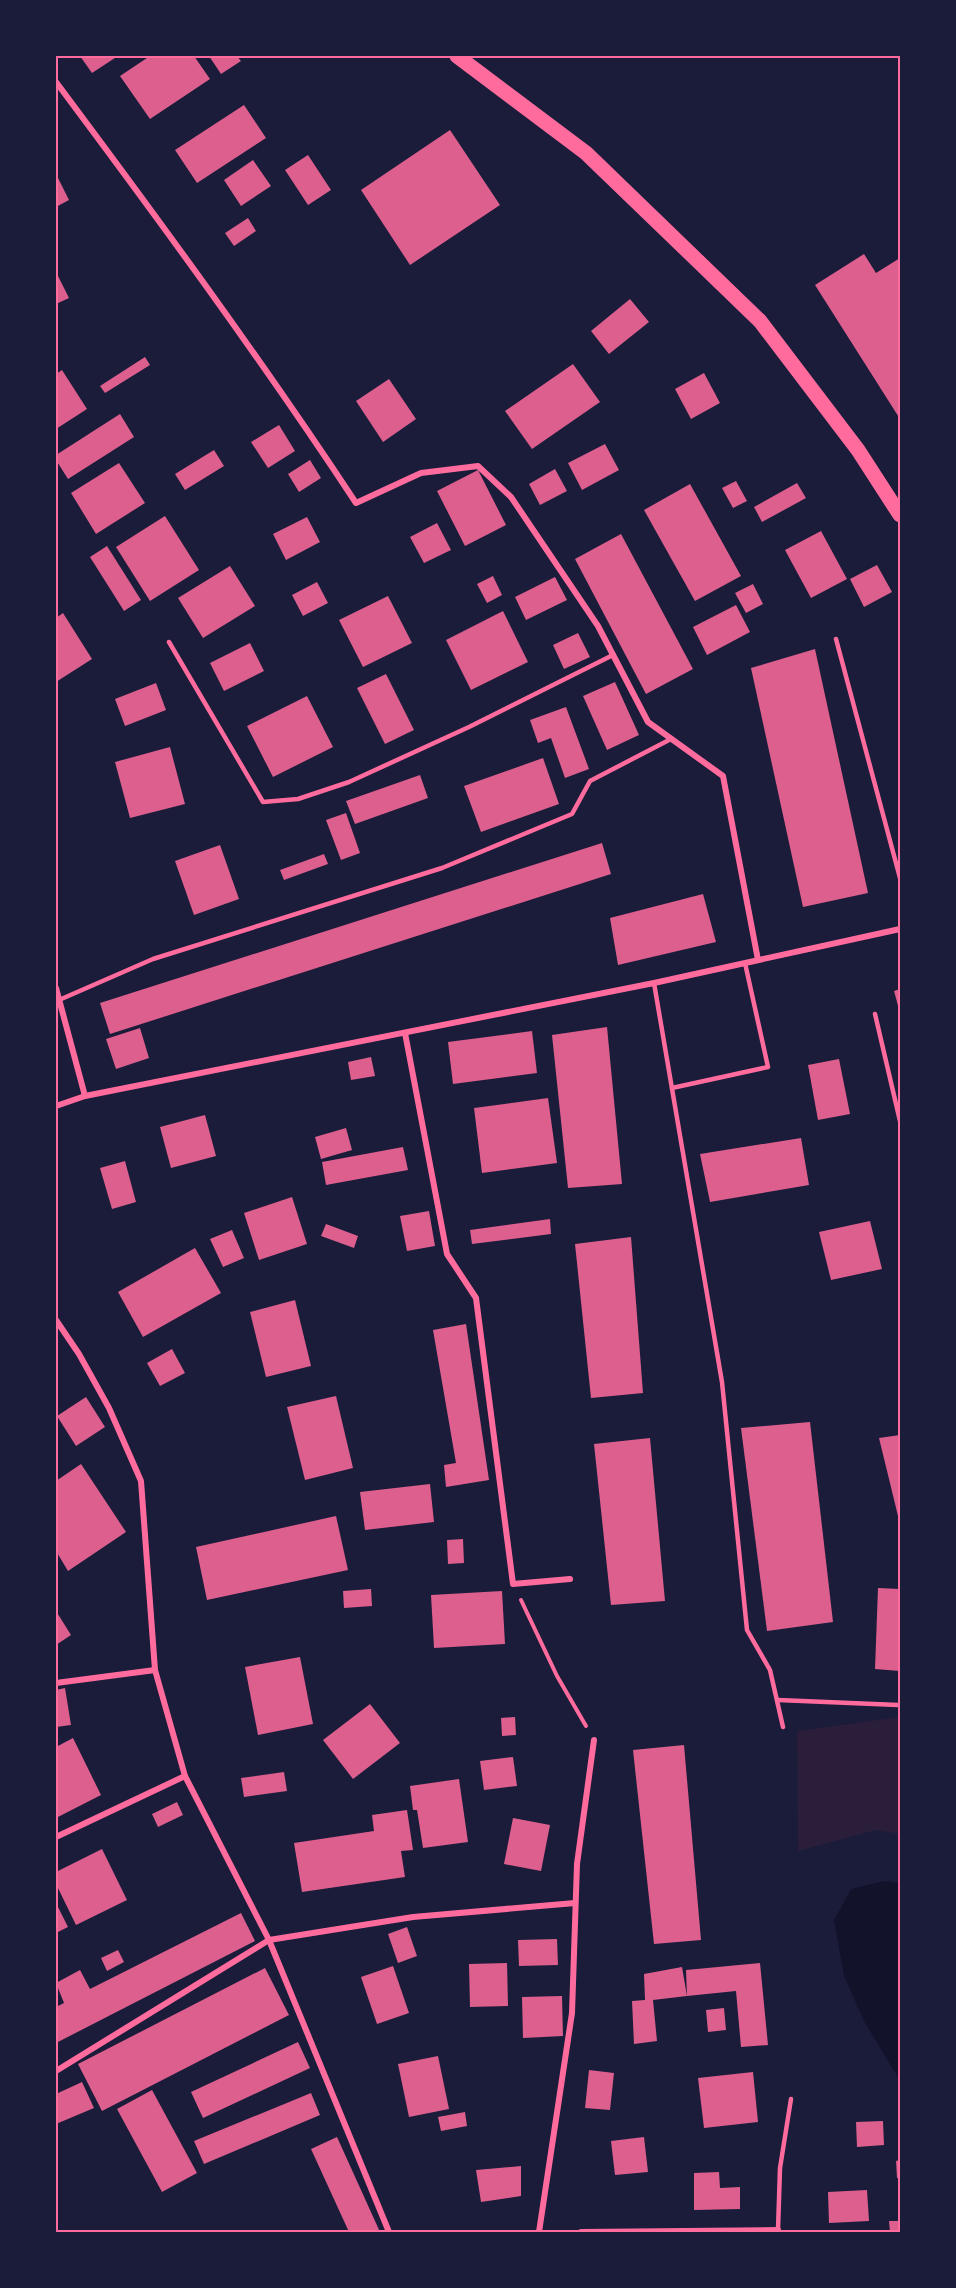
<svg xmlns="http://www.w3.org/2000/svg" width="956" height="2288" viewBox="0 0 956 2288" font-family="'Exo 2',sans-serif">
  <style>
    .green { fill: #2a1e3b }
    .water { fill: #12122b }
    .building { fill: #dd5f8e }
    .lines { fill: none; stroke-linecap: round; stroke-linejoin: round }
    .path { stroke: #ff6b9d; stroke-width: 4 }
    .service { stroke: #ff6b9d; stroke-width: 4.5 }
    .minor { stroke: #ff6b9d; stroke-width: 6 }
    .primary { stroke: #ff6b9d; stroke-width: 15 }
    .neatline { fill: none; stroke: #ff6b9d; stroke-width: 2 }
  </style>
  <rect width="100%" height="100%" fill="#1b1b3a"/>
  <path class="green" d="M900,1717V1834L876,1830L798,1851L797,1731Z"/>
  <path class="water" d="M885,1881L900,1883V2078L898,2077L865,2023L844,1976L834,1920L851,1889Z"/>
  <g class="building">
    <path d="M80,56H118L92,73Z"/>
    <path d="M150,56H194L210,79L150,119L120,76Z"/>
    <path d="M209,56H237L241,61L221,74Z"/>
    <path d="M244,105L266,138L197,183L175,150Z"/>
    <path d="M450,130L500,205L410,265L361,190Z"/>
    <path d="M308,155L331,190L308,205L285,170Z"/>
    <path d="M253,160L271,186L241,206L224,180Z"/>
    <path d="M56,174L69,200L56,207Z"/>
    <path d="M248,218L256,231L234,246L225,233Z"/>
    <path d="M864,254L876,273L900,258V419L815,285Z"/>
    <path d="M56,272L69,298L56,304Z"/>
    <path d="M630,299L649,322L609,354L591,331Z"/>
    <path d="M145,357L150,365L105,393L100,386Z"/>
    <path d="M573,364L600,402L532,449L505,411Z"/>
    <path d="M62,370L87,409L56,429V374Z"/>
    <path d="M704,373L720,403L691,419L675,389Z"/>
    <path d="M389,379L416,419L383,442L356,401Z"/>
    <path d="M120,414L134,437L68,479L56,460V455Z"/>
    <path d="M279,425L295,451L268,468L251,442Z"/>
    <path d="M605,444L619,470L582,490L568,463Z"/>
    <path d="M214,450L224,466L185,490L175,474Z"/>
    <path d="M310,460L321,478L299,492L288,474Z"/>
    <path d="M119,463L145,503L96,534L71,493Z"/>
    <path d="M555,469L567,491L540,505L529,484Z"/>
    <path d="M478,470L506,525L465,546L437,491Z"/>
    <path d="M736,481L747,501L733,508L722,488Z"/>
    <path d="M797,483L806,498L762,522L754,507Z"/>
    <path d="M690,484L741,576L695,601L644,510Z"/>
    <path d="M165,516L199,570L150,601L116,547Z"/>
    <path d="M307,517L320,542L286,560L273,534Z"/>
    <path d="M437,523L451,550L424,563L410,537Z"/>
    <path d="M821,531L847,579L811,598L785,550Z"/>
    <path d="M621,534L693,669L646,694L575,559Z"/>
    <path d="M107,546L141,600L124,611L90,557Z"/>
    <path d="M877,565L892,592L864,607L850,579Z"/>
    <path d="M230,566L255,606L203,638L178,598Z"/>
    <path d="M493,576L502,595L487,603L477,584Z"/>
    <path d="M555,577L567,600L526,620L515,597Z"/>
    <path d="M317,582L328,603L303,616L292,595Z"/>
    <path d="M753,584L763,604L746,613L735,593Z"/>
    <path d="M388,596L412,643L363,667L339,620Z"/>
    <path d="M736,605L750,632L707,655L693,627Z"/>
    <path d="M503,611L528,662L471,690L446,640Z"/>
    <path d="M63,613L92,659L56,682V618Z"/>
    <path d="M578,633L590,657L564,669L553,645Z"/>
    <path d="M250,643L264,671L224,691L210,663Z"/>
    <path d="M815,649L868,893L803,907L751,668Z"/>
    <path d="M386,674L414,730L385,744L357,688Z"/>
    <path d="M615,682L639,735L607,750L583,696Z"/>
    <path d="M156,683L166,710L125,726L115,699Z"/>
    <path d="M307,696L333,747L273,777L247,726Z"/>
    <path d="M566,707L589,769L565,778L551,738L538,743L530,720Z"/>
    <path d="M170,747L185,804L130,818L115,762Z"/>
    <path d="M543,758L559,804L481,832L464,786Z"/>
    <path d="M420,775L428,798L355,824L346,801Z"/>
    <path d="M346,813L360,853L341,860L326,820Z"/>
    <path d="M602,843L611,874L110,1034L100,1003Z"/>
    <path d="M220,845L239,899L194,915L175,861Z"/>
    <path d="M324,854L328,864L284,880L280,870Z"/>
    <path d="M703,894L716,942L618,965L610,918Z"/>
    <path d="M900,989V1013L894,991Z"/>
    <path d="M607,1027L622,1184L568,1188L552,1035Z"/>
    <path d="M140,1028L149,1058L116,1069L106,1039Z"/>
    <path d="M532,1031L537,1073L453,1084L448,1042Z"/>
    <path d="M371,1057L375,1076L351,1080L348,1062Z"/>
    <path d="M839,1059L850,1114L818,1120L808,1065Z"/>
    <path d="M548,1098L557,1163L482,1173L474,1108Z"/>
    <path d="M205,1115L216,1156L171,1168L160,1127Z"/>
    <path d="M346,1128L352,1150L321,1159L315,1137Z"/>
    <path d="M801,1138L809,1185L710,1202L700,1154Z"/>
    <path d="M403,1147L408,1170L326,1185L322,1162Z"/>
    <path d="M125,1161L136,1202L112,1209L100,1168Z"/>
    <path d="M292,1197L307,1244L259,1260L244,1213Z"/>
    <path d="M429,1211L435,1246L407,1251L400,1216Z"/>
    <path d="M550,1219L551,1234L472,1244L470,1230Z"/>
    <path d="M870,1221L882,1269L831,1280L819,1232Z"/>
    <path d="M326,1224L358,1236L354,1248L321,1236Z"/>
    <path d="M232,1230L244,1258L223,1267L210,1239Z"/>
    <path d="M631,1237L643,1393L591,1398L575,1244Z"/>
    <path d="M195,1248L221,1293L143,1337L118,1292Z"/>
    <path d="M295,1300L311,1366L266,1377L250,1312Z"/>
    <path d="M466,1324L489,1480L446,1487L444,1465L456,1463L433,1330Z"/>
    <path d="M172,1349L185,1373L160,1386L147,1363Z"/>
    <path d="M336,1396L353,1468L305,1480L287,1407Z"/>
    <path d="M86,1397L105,1427L76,1446L57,1416Z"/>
    <path d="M810,1422L833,1622L767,1631L741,1428Z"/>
    <path d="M900,1435V1515L898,1516L879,1438Z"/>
    <path d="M650,1438L665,1601L611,1605L594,1444Z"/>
    <path d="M81,1464L126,1532L68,1571L56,1551V1481Z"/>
    <path d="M430,1484L434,1522L365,1530L360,1492Z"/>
    <path d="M336,1516L348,1570L207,1600L196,1547Z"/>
    <path d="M463,1539L464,1563L448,1564L447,1540Z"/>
    <path d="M878,1588L900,1589V1671L875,1669Z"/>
    <path d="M371,1589L372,1606L344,1608L343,1591Z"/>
    <path d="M502,1591L505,1644L434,1648L431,1595Z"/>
    <path d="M56,1611L71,1635L56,1645Z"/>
    <path d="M300,1657L313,1724L258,1735L245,1667Z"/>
    <path d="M65,1688L71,1725L56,1727V1690Z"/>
    <path d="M370,1704L400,1743L353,1779L323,1740Z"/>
    <path d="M515,1717L516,1735L502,1736L501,1718Z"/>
    <path d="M73,1738L101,1795L56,1818V1747Z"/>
    <path d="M684,1745L701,1940L654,1944L633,1750Z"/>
    <path d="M513,1757L517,1786L484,1790L480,1761Z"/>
    <path d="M284,1772L287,1791L244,1797L241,1778Z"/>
    <path d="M459,1779L468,1842L423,1848L417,1810H413L410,1786Z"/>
    <path d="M177,1802L183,1815L158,1827L152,1814Z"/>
    <path d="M407,1810L413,1850L401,1851L405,1877L302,1892L294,1843L374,1831L372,1815Z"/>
    <path d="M513,1818L550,1825L541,1871L504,1864Z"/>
    <path d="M102,1849L127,1900L76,1925L56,1884V1872Z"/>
    <path d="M56,1903L68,1927L56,1933Z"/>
    <path d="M241,1913L255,1941L56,2043V2007L64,2003L56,1983L80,1970L90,1989Z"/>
    <path d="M407,1927L417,1956L398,1963L388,1934Z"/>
    <path d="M557,1939L558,1965L519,1966L518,1940Z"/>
    <path d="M118,1950L124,1962L107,1971L101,1958Z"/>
    <path d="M507,1963L508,2006L470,2007L469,1964Z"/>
    <path d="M760,1963L768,2045L741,2047L736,1991L687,1996L686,1970Z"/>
    <path d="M393,1966L409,2013L377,2024L361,1977Z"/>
    <path d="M682,1967L687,1996L653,2000L657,2041L634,2044L632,2001L645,2000L644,1974Z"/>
    <path d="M265,1968L289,2015L102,2111L78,2064Z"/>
    <path d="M562,1996L563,2036L523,2038L522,1997Z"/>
    <path d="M724,2008L726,2030L708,2032L706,2010Z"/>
    <path d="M298,2042L310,2068L203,2118L191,2092Z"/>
    <path d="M438,2056L449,2109L409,2117L398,2064Z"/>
    <path d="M589,2070L614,2073L610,2110L585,2108Z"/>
    <path d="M753,2072L758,2122L704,2128L698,2078Z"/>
    <path d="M82,2082L94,2108L56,2124V2094Z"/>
    <path d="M152,2090L197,2173L162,2192L117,2109Z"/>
    <path d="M311,2093L320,2115L204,2164L194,2141Z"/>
    <path d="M465,2112L467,2126L441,2131L438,2117Z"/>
    <path d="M883,2121L884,2145L857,2147L856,2122Z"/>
    <path d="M337,2137L380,2232H349L311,2149Z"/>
    <path d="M644,2137L648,2172L615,2175L611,2141Z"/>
    <path d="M900,2160V2178H897L896,2161Z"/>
    <path d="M521,2166V2196L481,2202L476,2170Z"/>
    <path d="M719,2172L720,2188L740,2187V2209L694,2210V2173Z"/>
    <path d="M867,2190L869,2221L829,2223L828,2192Z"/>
    <path d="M889,2221H900V2232H890Z"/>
  </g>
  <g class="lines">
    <path class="path" d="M521,1600L557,1676L586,1726"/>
    <g class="service">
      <path d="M836,639L900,878"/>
      <path d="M169,642L263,802L298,799L349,782L469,727L613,655"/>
      <path d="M654,983L722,1382L747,1630L770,1670L783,1727"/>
      <path d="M59,1000L153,959L442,868L572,814L590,781L671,739"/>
      <path d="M875,1014L900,1121"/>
      <path d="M672,1088L768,1067L745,963"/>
      <path d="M778,1700L898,1705"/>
      <path d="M778,2230L780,2168L791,2099"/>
    </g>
    <g class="minor">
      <path d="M56,82C159,220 261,359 356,503L421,473L478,466L511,497L598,626L648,722L723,776L758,960"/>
      <path d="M56,988L85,1096"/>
      <path d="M405,1033L447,1254L476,1298L513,1584L570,1579"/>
      <path d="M56,1106L85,1096L654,983L900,929"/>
      <path d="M56,1320L79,1354L109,1408L141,1481L155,1670L185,1776L269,1940L389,2232"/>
      <path d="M56,1683L155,1670"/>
      <path d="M56,1837L185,1776"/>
      <path d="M56,2071L269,1940L413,1917L575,1903"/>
      <path d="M539,2232L572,2013L577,1864L594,1740"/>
      <path d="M581,2232L778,2230"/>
    </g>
    <path class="primary" d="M457,56L586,153L760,321L858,450L900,515"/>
  </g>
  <rect width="956" height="2288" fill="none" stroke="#1b1b3a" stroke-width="114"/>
  <rect x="57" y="57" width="842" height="2174" class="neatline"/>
</svg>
